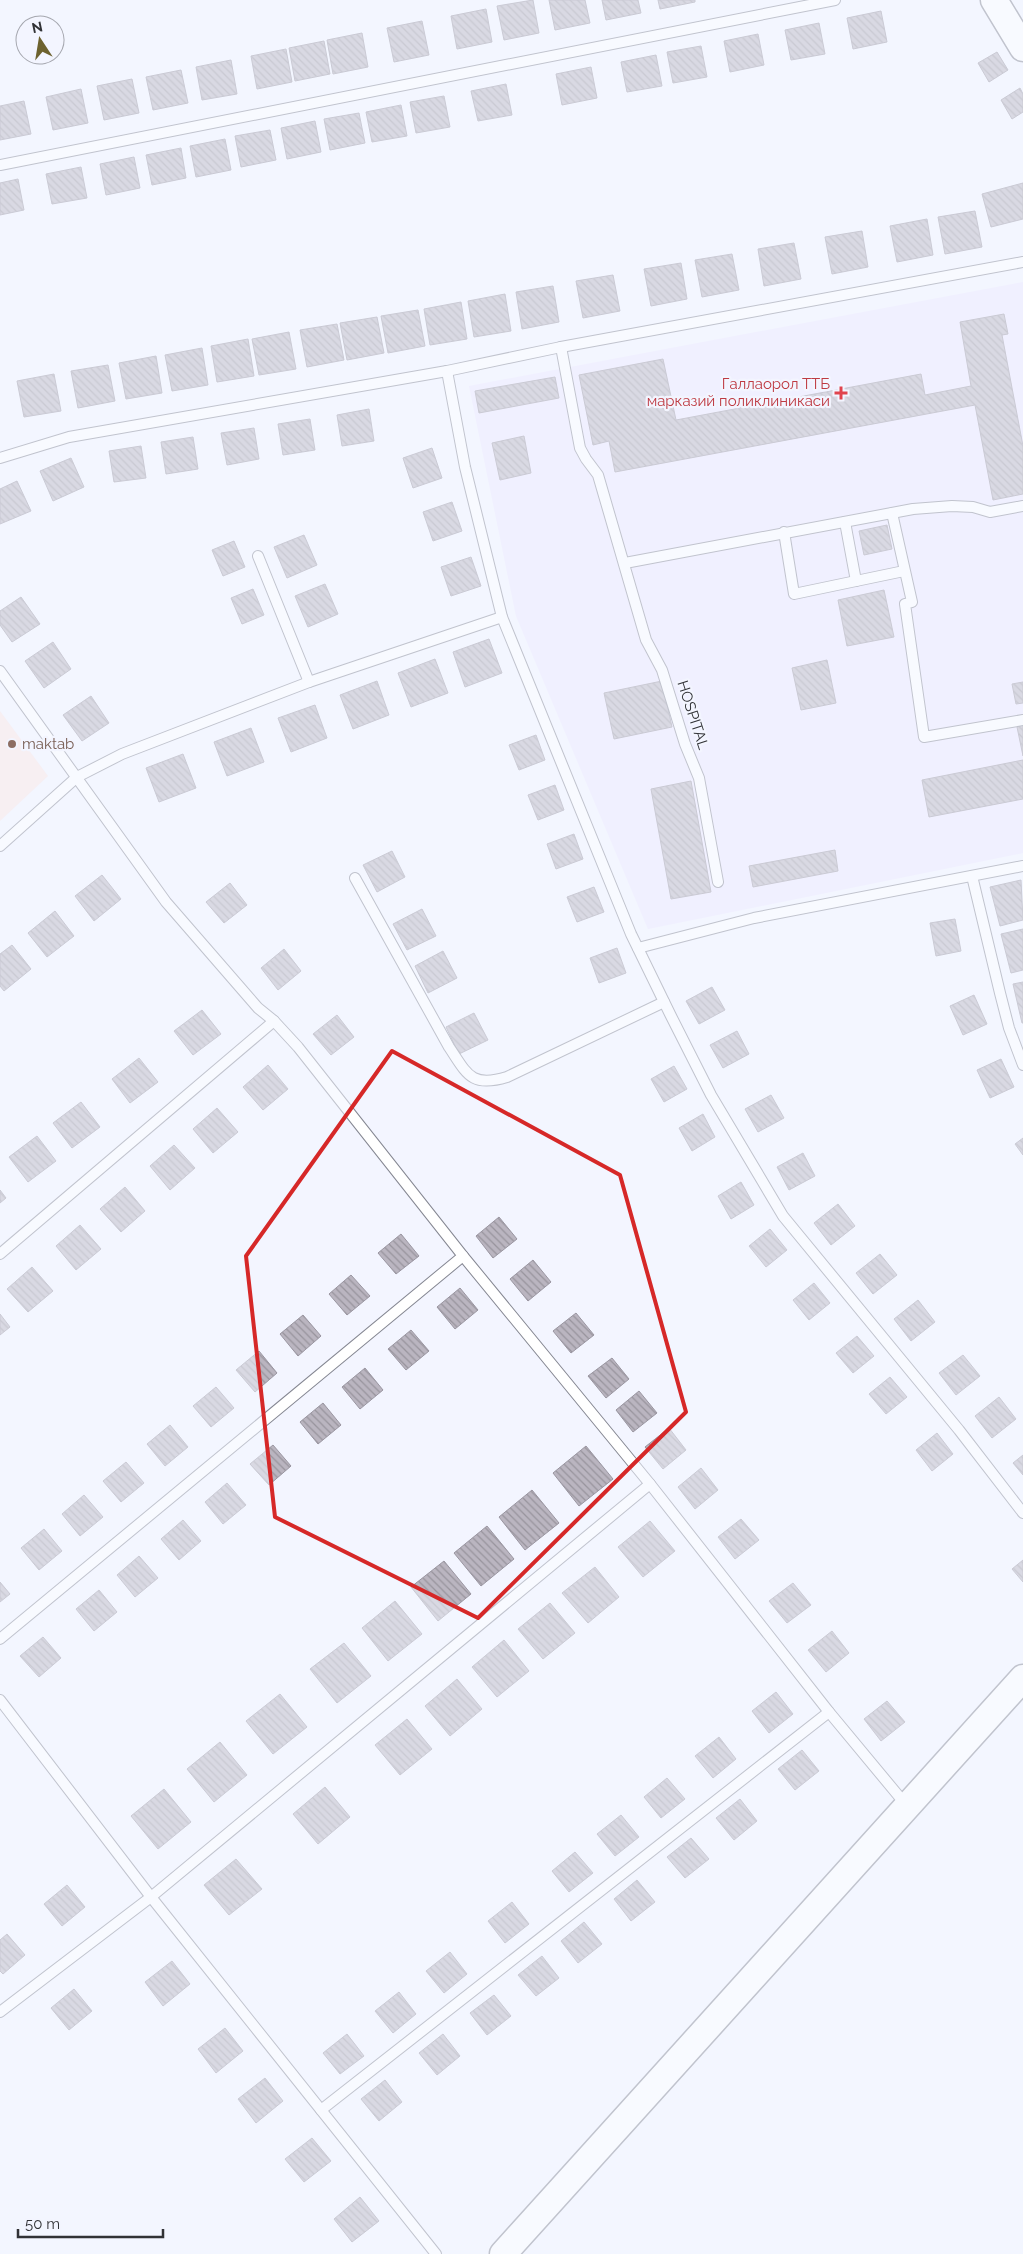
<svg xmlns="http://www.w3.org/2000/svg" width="1023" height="2254" viewBox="0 0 1023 2254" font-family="Raleway,sans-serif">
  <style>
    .education { fill: #fce6e3 }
    .medical { fill: #eee8fe }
    .building { fill: url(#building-back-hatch); stroke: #9a96a1 }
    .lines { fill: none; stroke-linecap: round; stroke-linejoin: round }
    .service-casing { stroke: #858792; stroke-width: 12 }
    .tertiary-casing { stroke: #858792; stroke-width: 29 }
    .service { stroke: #fff; stroke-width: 10 }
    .tertiary { stroke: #fff; stroke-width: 26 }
    .marked { fill: none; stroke: #d62828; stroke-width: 4; stroke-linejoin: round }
    .health-dot { fill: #e0444e; stroke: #f3f5ff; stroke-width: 2 }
    .education-dot { fill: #8d6e63; stroke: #f3f5ff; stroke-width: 2 }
    .labels { text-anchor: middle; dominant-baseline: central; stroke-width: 4.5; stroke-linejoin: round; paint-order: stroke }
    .health-label { font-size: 15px; fill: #be3a42; stroke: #f3f5ff; text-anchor: end }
    .street-label { font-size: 15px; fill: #313236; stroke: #f3f5ff }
    .education-label { font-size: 15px; fill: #785e54; stroke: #f3f5ff; text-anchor: start }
  </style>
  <defs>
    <pattern id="building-back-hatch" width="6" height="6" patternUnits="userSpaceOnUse" patternTransform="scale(1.25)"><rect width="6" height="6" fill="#bab5c0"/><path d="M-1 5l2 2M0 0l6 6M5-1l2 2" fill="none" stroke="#98949d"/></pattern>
  </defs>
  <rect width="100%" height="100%" fill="#f3f5ff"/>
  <path class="education" d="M0,711L48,776L0,821Z"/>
  <path class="medical" d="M1023,282V853L648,929L516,616L469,386Z"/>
  <g class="building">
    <path d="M533,0L539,33L504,40L497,6Z"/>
    <path d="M549,0H585L590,23L555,30Z"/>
    <path d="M602,0H638L641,13L606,20Z"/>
    <path d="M658,0H695V2L660,9Z"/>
    <path d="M486,9L492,42L457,49L451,16Z"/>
    <path d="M881,11L887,42L853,49L847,18Z"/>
    <path d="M422,21L429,55L394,62L387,28Z"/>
    <path d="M819,23L825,54L791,60L785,30Z"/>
    <path d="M362,33L368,67L333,74L327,40Z"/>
    <path d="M758,34L764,65L730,72L724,41Z"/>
    <path d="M324,41L330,74L295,81L289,48Z"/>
    <path d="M701,46L707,77L673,83L667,52Z"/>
    <path d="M286,49L292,82L257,89L251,56Z"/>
    <path d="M997,52L1008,70L989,82L978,63Z"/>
    <path d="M656,55L662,86L627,92L621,62Z"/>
    <path d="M231,60L237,94L202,100L196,67Z"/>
    <path d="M591,67L597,98L562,105L556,74Z"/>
    <path d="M181,70L188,103L153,110L146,77Z"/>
    <path d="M132,79L139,113L104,120L97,86Z"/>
    <path d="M506,84L512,115L478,121L471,91Z"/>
    <path d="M1020,88L1023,94V112L1012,119L1001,100Z"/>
    <path d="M81,89L88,123L53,130L46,97Z"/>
    <path d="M444,96L450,127L416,133L410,102Z"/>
    <path d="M24,101L31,134L0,140V106Z"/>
    <path d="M401,105L407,136L372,142L366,112Z"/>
    <path d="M359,113L365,143L330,150L324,119Z"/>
    <path d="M315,121L321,152L287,159L281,128Z"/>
    <path d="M270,130L276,160L241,167L235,136Z"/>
    <path d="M225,139L231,170L196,177L190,146Z"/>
    <path d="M181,148L186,178L152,185L146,155Z"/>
    <path d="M134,157L140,188L106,195L100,164Z"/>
    <path d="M81,167L87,198L52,204L46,174Z"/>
    <path d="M18,179L24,210L0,215V183Z"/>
    <path d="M1023,183V219L991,227L982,194Z"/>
    <path d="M975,211L982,247L945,254L938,217Z"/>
    <path d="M927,219L933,255L897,262L890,226Z"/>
    <path d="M862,231L868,267L832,274L825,237Z"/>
    <path d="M794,243L801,279L764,286L758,249Z"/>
    <path d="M732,254L739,290L702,297L695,260Z"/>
    <path d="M681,263L687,299L651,306L644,269Z"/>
    <path d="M613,275L620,311L583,318L576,281Z"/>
    <path d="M553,286L559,322L522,329L516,292Z"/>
    <path d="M505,294L511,331L474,337L468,301Z"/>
    <path d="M461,302L467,339L430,345L424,309Z"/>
    <path d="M418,310L425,346L388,353L381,316Z"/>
    <path d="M1004,314L1008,334L1002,335L1023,446V494L993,500L975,405L615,472L609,441L593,445L579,375L663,359L676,420L921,374L925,395L971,386L960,322Z"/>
    <path d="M377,317L384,353L347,360L340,323Z"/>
    <path d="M337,324L344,360L307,367L300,330Z"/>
    <path d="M289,332L296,369L259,375L252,339Z"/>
    <path d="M248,339L254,376L217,382L211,346Z"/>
    <path d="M202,348L208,385L172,391L165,355Z"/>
    <path d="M156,356L162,393L126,399L119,363Z"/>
    <path d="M108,365L115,401L78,408L71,371Z"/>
    <path d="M54,374L61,411L24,417L17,381Z"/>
    <path d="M555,377L559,398L479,413L475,391Z"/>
    <path d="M369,409L374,441L342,446L337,415Z"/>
    <path d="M310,419L315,450L283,455L278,424Z"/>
    <path d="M254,428L259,459L227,465L221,433Z"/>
    <path d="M524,436L531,473L500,480L492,443Z"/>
    <path d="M193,437L198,469L166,474L161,442Z"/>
    <path d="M141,446L146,478L114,482L109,451Z"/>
    <path d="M432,448L442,478L413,488L403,458Z"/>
    <path d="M71,458L84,487L53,501L40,471Z"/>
    <path d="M17,481L31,511L0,524V489Z"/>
    <path d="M452,502L462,531L433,541L423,512Z"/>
    <path d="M887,525L892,549L864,555L859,531Z"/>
    <path d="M304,535L317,565L287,578L274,547Z"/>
    <path d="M234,541L245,567L223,576L212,550Z"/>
    <path d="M471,557L481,586L451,596L441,567Z"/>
    <path d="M325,584L338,614L308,627L295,596Z"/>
    <path d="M253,589L264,615L242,624L231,598Z"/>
    <path d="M884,590L894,637L847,646L838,600Z"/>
    <path d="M21,597L40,624L12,642L0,625V611Z"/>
    <path d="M489,639L502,673L465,687L453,652Z"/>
    <path d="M53,642L71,669L44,688L25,661Z"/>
    <path d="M435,659L448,693L411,707L398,673Z"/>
    <path d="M827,660L836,703L801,710L792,668Z"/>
    <path d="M377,681L389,715L353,729L340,695Z"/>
    <path d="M662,681L672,727L614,739L604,693Z"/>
    <path d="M1023,682V703L1016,704L1012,684Z"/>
    <path d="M91,696L109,723L82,741L63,715Z"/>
    <path d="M315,705L327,738L291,752L278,718Z"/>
    <path d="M1023,725V756L1017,727Z"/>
    <path d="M251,728L264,762L227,776L214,742Z"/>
    <path d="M536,735L545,760L519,770L509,745Z"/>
    <path d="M183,754L196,788L159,802L146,768Z"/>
    <path d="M1023,760V799L929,817L922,780Z"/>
    <path d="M691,781L711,892L671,899L651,789Z"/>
    <path d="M555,785L564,810L538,820L528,795Z"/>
    <path d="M574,834L583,859L556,869L547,844Z"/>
    <path d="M835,850L838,871L753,887L749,866Z"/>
    <path d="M392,851L405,877L377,892L363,865Z"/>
    <path d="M102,875L121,899L94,921L75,896Z"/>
    <path d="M1021,880L1023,920L1000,926L990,887Z"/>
    <path d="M230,883L247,905L224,923L206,902Z"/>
    <path d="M594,887L604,912L577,922L567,897Z"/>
    <path d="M422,909L436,936L407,950L393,924Z"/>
    <path d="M55,911L74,936L47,957L28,933Z"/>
    <path d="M955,919L961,951L936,956L930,923Z"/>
    <path d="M1023,929V970L1011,973L1001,934Z"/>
    <path d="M12,945L31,969L4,991L0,986V954Z"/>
    <path d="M617,948L626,973L599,983L590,958Z"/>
    <path d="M284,949L301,971L278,990L261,968Z"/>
    <path d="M443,951L457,978L428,993L415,966Z"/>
    <path d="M1023,982V1023H1022L1013,984Z"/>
    <path d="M712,987L725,1010L699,1024L686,1001Z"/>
    <path d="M974,995L987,1024L963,1035L950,1006Z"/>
    <path d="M202,1010L221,1034L193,1055L174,1031Z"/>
    <path d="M474,1013L488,1040L459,1054L446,1027Z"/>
    <path d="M337,1015L354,1037L331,1055L313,1034Z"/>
    <path d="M737,1031L749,1054L723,1068L710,1045Z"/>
    <path d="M139,1058L158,1082L130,1103L112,1079Z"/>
    <path d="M1001,1059L1014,1087L990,1098L977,1070Z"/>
    <path d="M268,1065L288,1089L263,1110L243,1087Z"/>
    <path d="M674,1066L687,1089L664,1102L651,1079Z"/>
    <path d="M771,1095L784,1118L758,1132L745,1109Z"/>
    <path d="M81,1102L100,1127L72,1148L53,1123Z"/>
    <path d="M217,1108L238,1132L213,1153L193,1129Z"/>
    <path d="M703,1114L715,1137L692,1151L679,1128Z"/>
    <path d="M37,1136L56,1161L28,1182L9,1157Z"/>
    <path d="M1023,1138V1155L1015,1144Z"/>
    <path d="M174,1145L195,1168L170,1190L150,1166Z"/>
    <path d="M803,1153L815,1176L789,1190L777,1167Z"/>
    <path d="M741,1182L754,1205L731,1219L718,1196Z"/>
    <path d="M125,1187L145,1211L121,1232L100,1209Z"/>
    <path d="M0,1190L6,1198L0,1203Z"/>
    <path d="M838,1204L855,1226L831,1245L814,1223Z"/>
    <path d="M499,1217L517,1239L493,1258L476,1236Z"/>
    <path d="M80,1225L101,1249L76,1270L56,1246Z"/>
    <path d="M770,1229L787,1250L766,1267L749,1246Z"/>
    <path d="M401,1234L419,1256L396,1274L378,1253Z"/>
    <path d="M880,1254L897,1275L873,1294L856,1273Z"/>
    <path d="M533,1260L551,1282L528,1301L510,1279Z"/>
    <path d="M32,1267L53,1291L28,1312L7,1289Z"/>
    <path d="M351,1275L370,1296L347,1315L329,1294Z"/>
    <path d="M814,1283L830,1303L809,1320L793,1300Z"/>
    <path d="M460,1288L478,1310L455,1329L437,1307Z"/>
    <path d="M918,1300L935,1322L911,1341L894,1319Z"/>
    <path d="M576,1313L594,1335L571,1353L553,1331Z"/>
    <path d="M0,1314L10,1327L0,1335Z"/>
    <path d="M303,1315L321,1336L298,1356L280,1334Z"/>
    <path d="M411,1330L429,1351L406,1370L388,1349Z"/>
    <path d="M857,1336L874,1356L853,1373L836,1353Z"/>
    <path d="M259,1351L277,1373L255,1392L236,1370Z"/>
    <path d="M963,1355L980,1376L956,1395L939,1373Z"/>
    <path d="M612,1358L629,1379L606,1398L588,1376Z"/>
    <path d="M365,1368L383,1390L360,1409L342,1387Z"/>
    <path d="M890,1377L907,1397L886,1414L869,1394Z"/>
    <path d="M216,1387L234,1408L211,1427L193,1406Z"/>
    <path d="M639,1391L657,1413L633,1432L616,1410Z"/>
    <path d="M999,1397L1016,1419L992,1438L975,1416Z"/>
    <path d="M323,1403L341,1425L318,1444L300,1422Z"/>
    <path d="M170,1425L188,1447L165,1466L147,1444Z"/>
    <path d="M669,1428L686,1450L663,1469L645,1447Z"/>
    <path d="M937,1433L953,1454L932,1471L916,1450Z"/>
    <path d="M273,1445L291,1466L269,1485L250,1464Z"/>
    <path d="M586,1446L613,1479L579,1506L553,1473Z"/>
    <path d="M1023,1455V1475L1013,1463Z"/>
    <path d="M126,1462L144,1483L121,1502L103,1481Z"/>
    <path d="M701,1468L718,1490L695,1509L678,1487Z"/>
    <path d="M227,1483L246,1505L223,1524L205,1502Z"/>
    <path d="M532,1490L559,1523L525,1550L499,1517Z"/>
    <path d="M84,1495L103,1517L80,1536L62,1514Z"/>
    <path d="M741,1519L759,1540L735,1559L718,1537Z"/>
    <path d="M183,1520L201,1541L179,1560L161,1539Z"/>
    <path d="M650,1521L675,1551L643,1577L618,1547Z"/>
    <path d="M487,1526L514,1559L481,1586L454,1553Z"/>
    <path d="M44,1529L62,1551L39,1570L21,1548Z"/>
    <path d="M139,1556L158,1578L135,1597L117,1575Z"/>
    <path d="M1023,1560V1582L1012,1569Z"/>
    <path d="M444,1561L471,1594L438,1621L411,1587Z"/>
    <path d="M595,1567L619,1597L588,1623L562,1593Z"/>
    <path d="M0,1582L10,1594L0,1602Z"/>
    <path d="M793,1583L811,1605L787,1623L769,1601Z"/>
    <path d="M99,1590L117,1612L94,1631L76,1609Z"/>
    <path d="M395,1601L422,1634L388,1661L362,1628Z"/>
    <path d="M550,1603L575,1633L543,1659L518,1629Z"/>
    <path d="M832,1631L849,1653L826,1672L808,1650Z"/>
    <path d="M43,1637L61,1658L39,1677L20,1656Z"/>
    <path d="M504,1640L529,1671L497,1697L472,1667Z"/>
    <path d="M344,1643L371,1676L337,1703L310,1669Z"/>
    <path d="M457,1679L482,1709L450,1736L425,1706Z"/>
    <path d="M776,1692L793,1714L769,1733L752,1711Z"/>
    <path d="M280,1694L307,1727L273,1754L246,1721Z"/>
    <path d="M887,1701L905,1722L881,1741L864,1719Z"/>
    <path d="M407,1719L432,1749L400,1775L375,1745Z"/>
    <path d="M719,1737L736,1759L713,1778L695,1756Z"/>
    <path d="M220,1742L247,1775L214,1802L187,1769Z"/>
    <path d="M802,1750L819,1771L795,1790L778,1769Z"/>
    <path d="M667,1778L685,1799L661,1818L644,1797Z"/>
    <path d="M325,1787L350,1817L318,1844L293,1814Z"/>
    <path d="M164,1789L191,1822L158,1849L131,1816Z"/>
    <path d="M740,1799L757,1821L734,1840L716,1818Z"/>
    <path d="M621,1815L639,1837L615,1856L597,1834Z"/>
    <path d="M691,1838L709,1859L685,1878L667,1857Z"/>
    <path d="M575,1852L593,1873L569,1892L552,1871Z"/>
    <path d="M236,1859L262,1889L229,1915L204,1885Z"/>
    <path d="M637,1880L655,1902L631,1921L614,1899Z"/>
    <path d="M67,1885L85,1907L62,1926L44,1904Z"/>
    <path d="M512,1902L529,1924L505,1943L488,1921Z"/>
    <path d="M584,1922L602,1944L578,1963L561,1941Z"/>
    <path d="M7,1934L25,1955L3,1974L0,1971V1940Z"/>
    <path d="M450,1952L467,1974L444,1993L426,1971Z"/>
    <path d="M542,1956L559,1978L536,1996L518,1975Z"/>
    <path d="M172,1961L190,1984L163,2006L145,1982Z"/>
    <path d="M74,1989L92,2011L69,2030L51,2008Z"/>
    <path d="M399,1992L416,2014L393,2033L375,2011Z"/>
    <path d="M494,1995L511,2016L487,2035L470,2013Z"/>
    <path d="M225,2028L243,2051L216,2073L198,2049Z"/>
    <path d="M347,2034L364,2056L340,2074L323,2053Z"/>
    <path d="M443,2034L460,2056L437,2075L419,2053Z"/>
    <path d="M265,2078L283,2101L256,2123L238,2099Z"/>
    <path d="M385,2080L402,2102L379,2121L361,2099Z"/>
    <path d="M312,2138L331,2161L304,2182L285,2159Z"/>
    <path d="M360,2197L379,2221L352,2242L334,2219Z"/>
  </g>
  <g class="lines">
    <defs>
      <g id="service">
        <path d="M0,165L835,0"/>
        <path d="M561,347L580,448L586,459L598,475L646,640L662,670L685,744L699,778L718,882"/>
        <path d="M447,371L465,467L502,617L631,934L670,1014L711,1095L783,1216L959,1430L1023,1513"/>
        <path d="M0,458L69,437L447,371L561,347L1023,262"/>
        <path d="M892,513L912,602L905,604L924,737L1023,720"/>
        <path d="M845,522L856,581L904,571"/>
        <path d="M784,532L794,594L856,581"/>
        <path d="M258,556L309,682"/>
        <path d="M625,563L913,509L952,506L973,507L990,512L1023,506"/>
        <path d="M0,671L166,902L258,1008L274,1021L298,1047L463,1256L650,1484L829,1712L907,1806"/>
        <path d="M0,846L77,777L122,754L309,682L502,617"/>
        <path d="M972,876L1000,993L1009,1028L1023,1065"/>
        <path d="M355,878L449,1047C467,1074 471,1088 507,1077L664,1002"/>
        <path d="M638,948L754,918L1023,866"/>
        <path d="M0,1254L274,1021"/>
        <path d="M0,1639L463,1256"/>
        <path d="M0,1700L151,1897L436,2254"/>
        <path d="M0,2012L151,1897L650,1484"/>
        <path d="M321,2110L829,1712"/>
      </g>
      <g id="tertiary">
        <path d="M994,0L1023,48"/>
        <path d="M503,2254L1023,1678"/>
      </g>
    </defs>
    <use href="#service" class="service-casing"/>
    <use href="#tertiary" class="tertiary-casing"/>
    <use href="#service" class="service"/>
    <use href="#tertiary" class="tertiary"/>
  </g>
  <path d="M0 0H1023V2254H0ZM392,1051L620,1175L686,1412L478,1618L275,1517L246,1256Z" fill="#f3f5ff" fill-opacity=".55" fill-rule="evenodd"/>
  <path class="marked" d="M392,1051L620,1175L686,1412L478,1618L275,1517L246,1256Z"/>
  <path class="health-dot" d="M838.5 385.5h5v5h5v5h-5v5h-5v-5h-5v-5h5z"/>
  <circle class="education-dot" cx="12" cy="744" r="5"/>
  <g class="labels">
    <g class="health-label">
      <text x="830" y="384">Галлаорол ТТБ<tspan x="830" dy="17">марказий поликлиникаси</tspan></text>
    </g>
    <g class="street-label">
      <text transform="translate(693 715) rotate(72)">HOSPITAL</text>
    </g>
    <g class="education-label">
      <text x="22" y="744">maktab</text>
    </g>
  </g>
  <g transform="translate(40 40) rotate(348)"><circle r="24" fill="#f3f5ff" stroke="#a5a7af"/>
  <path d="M0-4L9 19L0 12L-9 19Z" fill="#6d622f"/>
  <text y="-8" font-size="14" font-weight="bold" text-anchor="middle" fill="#313236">N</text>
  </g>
  <path d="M18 2229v8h145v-8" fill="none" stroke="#313236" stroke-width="2.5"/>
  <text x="25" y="2229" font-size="15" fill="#313236" stroke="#f3f5ff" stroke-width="4" paint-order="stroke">50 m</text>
</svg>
